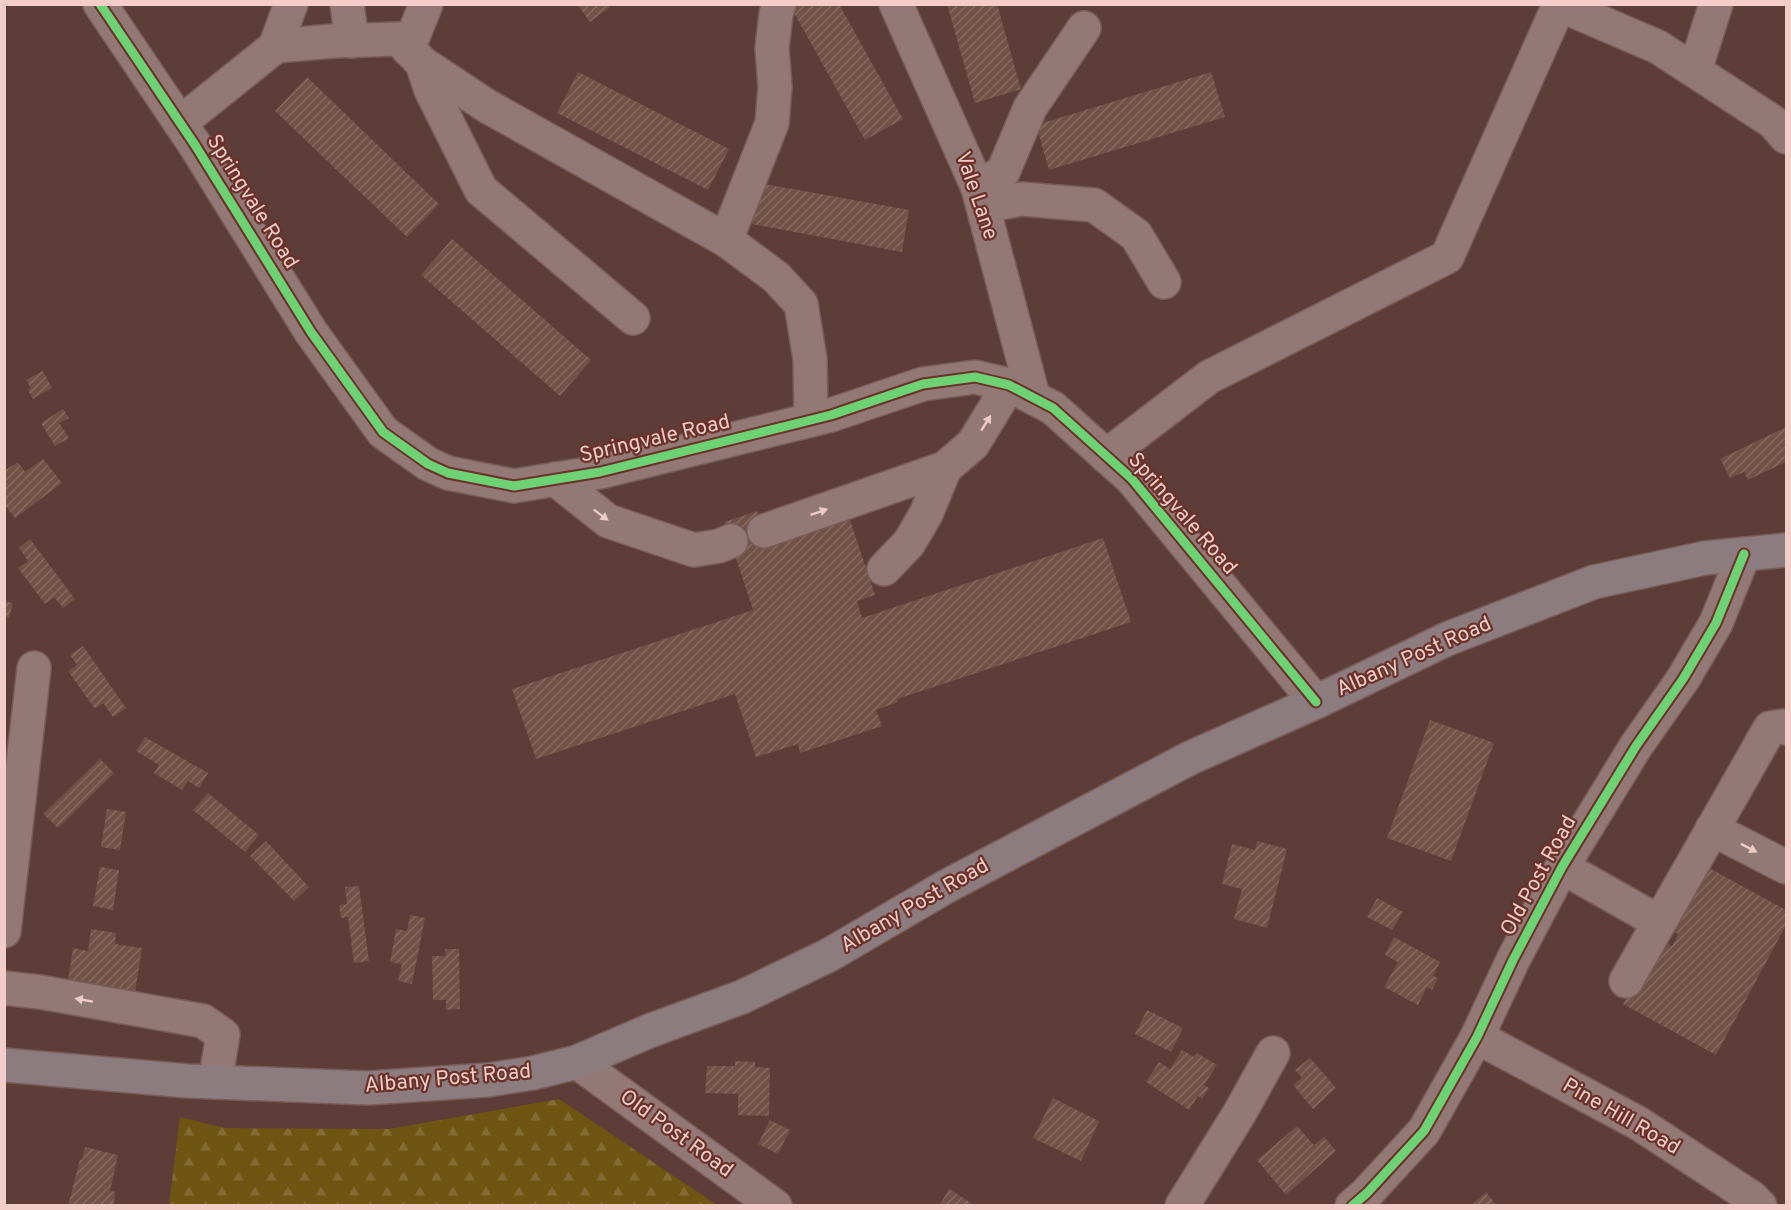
<svg xmlns="http://www.w3.org/2000/svg" width="1791" height="1210" viewBox="0 0 1791 1210" font-family="Overpass,sans-serif">
  <style>
    .forest { fill: url(#forest-firs) }
    .building { fill: url(#building-hatch) }
    .lines { fill: none; stroke-linecap: round; stroke-linejoin: round }
    .minor-casing { stroke: #795c58; stroke-width: 36 }
    .major-casing { stroke: #795c58; stroke-width: 36 }
    .minor { stroke: #927976; stroke-width: 33 }
    .major { stroke: #8d7c7f; stroke-width: 33 }
    .cycleway-casing { stroke: #6c3129; stroke-width: 13 }
    .cycleway { stroke: #6cd273; stroke-width: 9 }
    .oneway { fill: #eecac4 }
    .labels { text-anchor: middle; dominant-baseline: central; stroke-width: 4.5; stroke-linejoin: round; paint-order: stroke }
    .street-label { font-size: 21px; fill: #f3cec8; stroke: #6c3129 }
  </style>
  <defs>
    <pattern id="forest-firs" width="22" height="20" patternUnits="userSpaceOnUse" patternTransform="scale(1.5)"><rect width="22" height="20" fill="#6e5512"/><path d="M5 1l3.5 6h-7zM16 11l3.5 6h-7z" fill="#836c33"/></pattern>
    <pattern id="building-hatch" width="6" height="6" patternUnits="userSpaceOnUse" patternTransform="scale(1.5)"><rect width="6" height="6" fill="#715246"/><path d="M-1 1l2-2M0 6l6-6M5 7l2-2" fill="none" stroke="#866a5f"/></pattern>
  </defs>
  <rect width="100%" height="100%" fill="#5d3d38"/>
  <path class="forest" d="M559,1099L717,1205H169L180,1117L225,1128L389,1129Z"/>
  <g class="building">
    <path d="M577,4H608L610,7L590,22Z"/>
    <path d="M789,4H839L903,119L865,140Z"/>
    <path d="M947,4H997L1021,89L975,103Z"/>
    <path d="M578,72L729,149L708,190L557,113Z"/>
    <path d="M1211,72L1225,117L1049,170L1036,125Z"/>
    <path d="M307,77L439,204L407,237L275,111Z"/>
    <path d="M753,182L909,210L902,252L746,223Z"/>
    <path d="M452,239L591,360L560,396L421,275Z"/>
    <path d="M43,371L52,388L33,399L28,390L31,388L26,380Z"/>
    <path d="M63,409L69,418L59,423L69,438L55,446L41,423Z"/>
    <path d="M1786,427V462L1748,480L1744,472L1730,478L1720,459Z"/>
    <path d="M43,459L62,483L15,518L4,504V471L18,462L25,472Z"/>
    <path d="M757,511L768,543L849,517L875,595L857,601L862,618L1103,538L1131,622L897,699L898,702L876,710L882,726L800,753L798,744L756,757L735,694L536,759L512,689L753,610L724,522Z"/>
    <path d="M30,539L75,599L63,608L54,597L45,604L18,568L28,561L19,548Z"/>
    <path d="M4,601L13,603L9,618L4,617Z"/>
    <path d="M83,646L126,708L113,717L103,703L95,709L68,671L77,665L70,655Z"/>
    <path d="M1430,720L1494,743L1451,861L1387,838Z"/>
    <path d="M145,737L208,773L199,788L188,781L182,790L154,773L159,765L136,751Z"/>
    <path d="M100,759L114,773L58,828L43,814Z"/>
    <path d="M208,793L259,835L245,852L193,810Z"/>
    <path d="M107,809L126,812L120,850L101,847Z"/>
    <path d="M266,841L309,887L294,901L250,856Z"/>
    <path d="M1257,841L1287,849L1267,928L1234,919L1242,889L1222,884L1232,844L1255,850Z"/>
    <path d="M1700,863L1786,910V925L1716,1055L1623,1004L1659,939L1672,946L1678,934L1665,927Z"/>
    <path d="M100,867L119,870L113,910L93,906Z"/>
    <path d="M359,886L369,961L354,963L348,917L341,918L339,905L347,904L345,887Z"/>
    <path d="M1377,898L1403,912L1392,930L1367,917Z"/>
    <path d="M410,915L425,918L412,984L398,981L402,964L390,962L396,929L407,931Z"/>
    <path d="M91,929L116,933L115,944L142,948L133,1005L82,998L84,982L68,980L73,948L88,951Z"/>
    <path d="M1394,937L1440,962L1433,976L1438,978L1432,990L1427,987L1418,1005L1384,987L1398,962L1385,955Z"/>
    <path d="M445,949H459L460,1009L446,1010V1000H433L432,956H446Z"/>
    <path d="M1147,1010L1183,1028L1171,1052L1135,1034Z"/>
    <path d="M1182,1050L1194,1057L1197,1053L1217,1065L1204,1085L1209,1088L1202,1099L1198,1096L1189,1110L1146,1082L1159,1062L1170,1069Z"/>
    <path d="M1310,1058L1336,1088L1313,1109L1293,1085L1302,1078L1295,1070Z"/>
    <path d="M735,1061L755,1062V1067L770,1068L769,1116L738,1115V1094L705,1093L707,1066H735Z"/>
    <path d="M1053,1098L1099,1121L1081,1161L1033,1138Z"/>
    <path d="M770,1120L790,1130L778,1154L758,1144Z"/>
    <path d="M1297,1126L1314,1145L1324,1137L1336,1151L1286,1195L1257,1160Z"/>
    <path d="M85,1147L118,1155L110,1191L115,1192L114,1204H107V1206H68L80,1159L82,1160Z"/>
    <path d="M949,1189L976,1206H939Z"/>
    <path d="M1486,1192L1497,1206H1470Z"/>
  </g>
  <g class="lines">
    <defs>
      <g id="minor">
        <path d="M100,4L195,145L311,332L383,432L428,464L448,473L514,486L600,472L811,420L831,415L923,384L975,377L1009,385L1053,408L1132,479L1316,702"/>
        <path d="M347,4L352,41"/>
        <path d="M896,4L978,188L1033,396"/>
        <path d="M1558,4L1658,47L1773,122L1786,137"/>
        <path d="M275,47L291,4"/>
        <path d="M408,49L426,4"/>
        <path d="M422,63L487,106L726,240L776,277L801,304L810,359L811,420"/>
        <path d="M1695,70L1716,4"/>
        <path d="M180,123L276,46L333,41L399,39L422,63L431,90L481,190L633,318"/>
        <path d="M978,188L1003,172L1030,108L1084,28"/>
        <path d="M983,206L1022,199L1094,205L1136,235L1164,282"/>
        <path d="M726,240L772,123L775,87L772,48L776,14L779,4"/>
        <path d="M1106,456L1209,377L1447,257L1559,5"/>
        <path d="M555,479L608,521L694,550L719,546L731,541"/>
        <path d="M764,531L945,468L973,444L1009,385"/>
        <path d="M884,569L909,543L926,514L945,468"/>
        <path d="M1712,829L1786,867"/>
        <path d="M1562,867L1659,922"/>
        <path d="M4,931L34,668"/>
        <path d="M1626,981L1770,728L1783,726L1786,728"/>
        <path d="M4,988L40,992L203,1021L223,1035L215,1082"/>
        <path d="M1477,1037L1638,1123L1751,1197L1760,1206"/>
        <path d="M577,1062L775,1206"/>
        <path d="M1182,1206L1239,1114L1273,1053"/>
        <path d="M1352,1206L1367,1193L1424,1131L1477,1037L1513,960L1562,867L1636,746L1683,679L1716,623L1744,554"/>
      </g>
      <path id="major" d="M4,1065L188,1081L368,1088L488,1080L533,1073L577,1062L649,1031L742,997L829,955L947,886L1190,758L1316,702L1447,639L1594,582L1705,558L1786,550"/>
    </defs>
    <use href="#minor" class="minor-casing"/>
    <use href="#major" class="major-casing"/>
    <use href="#minor" class="minor"/>
    <use href="#major" class="major"/>
    <defs>
      <g id="cycleway">
        <path d="M100,4L195,145L311,332L383,432L428,464L448,473L514,486L600,472L811,420L831,415L923,384L975,377L1009,385L1053,408L1132,479L1316,702"/>
        <path d="M1352,1206L1367,1193L1424,1131L1477,1037L1513,960L1562,867L1636,746L1683,679L1716,623L1744,554"/>
      </g>
    </defs>
    <use href="#cycleway" class="cycleway-casing"/>
    <use href="#cycleway" class="cycleway"/>
  </g>
  <defs><path id="oneway-solid" d="M-6-.8H1V-3.2L6.5 0L1 3.2V.8H-6Z" transform="scale(1.5)"/></defs>
  <g class="oneway">
    <use href="#oneway-solid" transform="translate(986 423) rotate(-58)"/>
    <use href="#oneway-solid" transform="translate(819 512) rotate(-19)"/>
    <use href="#oneway-solid" transform="translate(601 515) rotate(37)"/>
    <use href="#oneway-solid" transform="translate(1749 848) rotate(27)"/>
    <use href="#oneway-solid" transform="translate(84 1000) rotate(-170)"/>
  </g>
  <g class="labels">
    <g class="street-label">
      <text transform="translate(976 196) rotate(71)">Vale Lane</text>
      <text transform="translate(252 202) rotate(58)">Springvale Road</text>
      <text transform="translate(655 439) rotate(-13)">Springvale Road</text>
      <text transform="translate(1182 514) rotate(49)">Springvale Road</text>
      <text transform="translate(1414 657) rotate(-24)">Albany Post Road</text>
      <text transform="translate(1539 876) rotate(-61)">Old Post Road</text>
      <text transform="translate(915 906) rotate(-30)">Albany Post Road</text>
      <text transform="translate(448 1079) rotate(-5)">Albany Post Road</text>
      <text transform="translate(1621 1117) rotate(30)">Pine Hill Road</text>
      <text transform="translate(676 1134) rotate(36)">Old Post Road</text>
    </g>
  </g>
  <rect width="1791" height="1210" fill="none" stroke="#f3cec8" stroke-width="12"/>
</svg>
